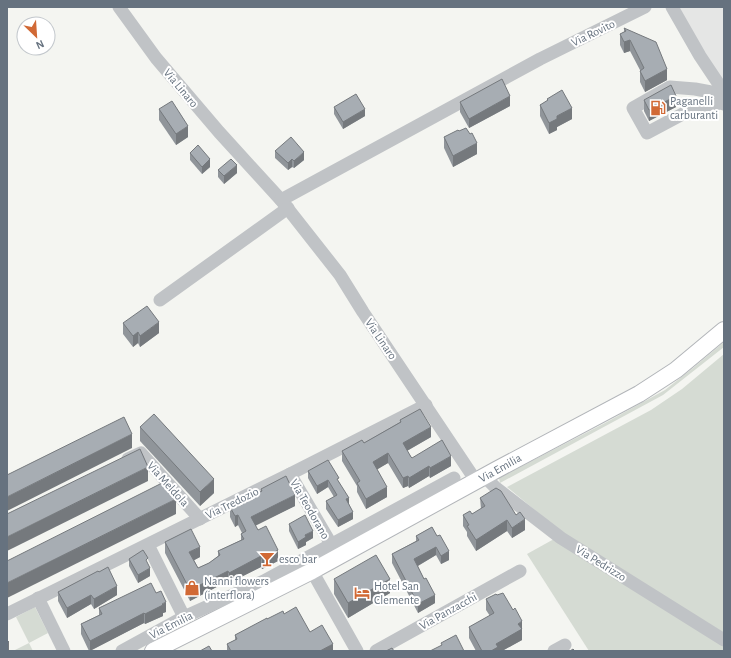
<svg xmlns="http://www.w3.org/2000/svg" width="731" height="658" viewBox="0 0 731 658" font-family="'Alegreya Sans',sans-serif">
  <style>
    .built { fill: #e5e6e5 }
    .green { fill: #d5dbd3 }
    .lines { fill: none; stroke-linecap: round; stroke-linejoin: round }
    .major-casing { stroke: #b2b5b9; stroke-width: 18 }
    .minor { stroke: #c0c3c6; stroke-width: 13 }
    .major { stroke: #fff; stroke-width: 16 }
    .wall { fill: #90959a }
    .shaded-wall { fill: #75797d }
    .building { fill: #a7adb3; stroke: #75797d }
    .labels { text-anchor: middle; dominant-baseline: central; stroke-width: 4; stroke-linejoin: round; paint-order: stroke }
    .street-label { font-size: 12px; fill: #66727f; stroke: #fff }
    .poi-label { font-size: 12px; fill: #66727f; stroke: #fff; text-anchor: start }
  </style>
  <rect width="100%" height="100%" fill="#f4f5f1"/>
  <path class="built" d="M667,7H724V99Z"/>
  <g class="green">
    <path d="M724,342V347L663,395L500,483L499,478L605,423L665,390L693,368Z"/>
    <path d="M724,354V633L565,535L507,487L651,410L682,389Z"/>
    <path d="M554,539L724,643V651H589L527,554Z"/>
    <path d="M35,607L48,633L29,643L33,651H13L29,643L16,617Z"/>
  </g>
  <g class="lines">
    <defs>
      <path id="major" d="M153,651L312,571L496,470L639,394L676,370L724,330"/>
    </defs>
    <use href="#major" class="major-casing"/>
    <g class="minor">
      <path d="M119,7L156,58L219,132L281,200L340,275L363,312L476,481"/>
      <path d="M672,7L700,56L724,92"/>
      <path d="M721,103L711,92L695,89L670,87L633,108L647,133L692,109L721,103L724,104"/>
      <path d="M281,200L540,59L645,7"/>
      <path d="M160,300L288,208"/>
      <path d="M128,459L141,453L200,519"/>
      <path d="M290,474L331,544"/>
      <path d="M485,477L496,488L561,538L724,640"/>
      <path d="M148,545L184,617"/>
      <path d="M312,571L357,651"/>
      <path d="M38,598L64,651"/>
      <path d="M7,614L290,474L426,405"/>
      <path d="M122,651L184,617L264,581L454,478"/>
      <path d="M376,651L520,571"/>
      <path d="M554,651L565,645"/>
    </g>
    <use href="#major" class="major"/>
  </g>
  <g class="wall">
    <path d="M624,28L667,80L645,92L640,82V70L630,51L624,53L620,45V34L624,32Z"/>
    <path d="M547,99L572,119L557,127V130L549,134L540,116V105L547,101Z"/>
    <path d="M644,100L676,107L649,121L644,111Z"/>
    <path d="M460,102L510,106L469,128L460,112Z"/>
    <path d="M334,107L365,116L343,129L334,114Z"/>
    <path d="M159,109L188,137L176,145L159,120Z"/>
    <path d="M459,131L470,134L477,154L453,167L444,148V137Z"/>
    <path d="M275,151L304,160L294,168L292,167L288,170L275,158Z"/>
    <path d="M190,153L210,167L202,174L190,160Z"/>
    <path d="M218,170L237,173L224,184L218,177Z"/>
    <path d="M123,323L159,333L140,347L138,343L133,347L123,334Z"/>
    <path d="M400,420L431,437L407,451L412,458L451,466L430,478L429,476L409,488L408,486L403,488L388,463L377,469L387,497L366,509L357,492V486L342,461V451L364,443L400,422Z"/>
    <path d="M140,427L214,493L200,506L140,441Z"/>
    <path d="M308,471L339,482L349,504L353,519L338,527L326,509V501L334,497L328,487L317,494L308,478Z"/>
    <path d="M261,489L295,506L255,525L258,530L278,561L262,569L261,567L229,583L228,581L190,601L165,553V542L200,557L194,560L198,568L209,563L218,556V551L241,540V534L242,533L238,525L235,527L230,517V507L261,492Z"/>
    <path d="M480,498L525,530L512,538L507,531L476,551L467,536V532L463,526V515L472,514L481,509Z"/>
    <path d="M289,524L313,538L306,542V545L298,549L289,531Z"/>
    <path d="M432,527L449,560L441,564L436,555L418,566L435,603L418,613L392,563V554L416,541V536Z"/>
    <path d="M129,559L150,576L138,583L129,566Z"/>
    <path d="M334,579L390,593L348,618L334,594Z"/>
    <path d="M58,592L117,595L94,609L91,604L67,618L58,601Z"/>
    <path d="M486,599L522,632V640L502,651H476L469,638V627L490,616L486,610Z"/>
    <path d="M99,608L166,612L163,613V616L145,624L144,623L89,651L81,634V624L99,615Z"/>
    <path d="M284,614L310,632L333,651H227V644L235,640V635L267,619Z"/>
  </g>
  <g class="shaded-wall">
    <path d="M630,40V51L624,53V42Z"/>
    <path d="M667,69V80L645,92V81Z"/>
    <path d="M510,96V106L469,128V119Z"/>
    <path d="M676,96V107L649,121V110Z"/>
    <path d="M572,108V119L557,127V130L549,134V123L557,116Z"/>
    <path d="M365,109V116L343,129V122Z"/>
    <path d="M188,126V137L176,145V134Z"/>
    <path d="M477,143V154L453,167V156Z"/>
    <path d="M304,152V160L294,168V161Z"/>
    <path d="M210,159V167L202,174V167Z"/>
    <path d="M292,159V167L288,170V163Z"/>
    <path d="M237,165V173L224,184V176Z"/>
    <path d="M159,322V333L140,347V336Z"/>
    <path d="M138,332V343L133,347V336Z"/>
    <path d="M431,427V437L403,453V443Z"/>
    <path d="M132,434V448L7,511V497Z"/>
    <path d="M388,453V463L373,472V462Z"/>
    <path d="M451,456V466L430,478V468Z"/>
    <path d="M429,466V476L409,488V478Z"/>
    <path d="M148,467V481L7,551V537Z"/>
    <path d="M408,476V486L403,488V478Z"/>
    <path d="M214,479V493L200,506V492Z"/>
    <path d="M328,480V487L317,494V486Z"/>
    <path d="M387,487V497L366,509V499Z"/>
    <path d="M295,495V506L251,528V517Z"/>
    <path d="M349,498V505L346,499Z"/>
    <path d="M176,499V514L7,598V583Z"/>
    <path d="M353,512V519L338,527V520Z"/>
    <path d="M238,515V525L235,527V516Z"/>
    <path d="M525,519V530L512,538V528Z"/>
    <path d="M507,520V531L476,551V540Z"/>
    <path d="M313,531V538L306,542V545L298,549V542L305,535Z"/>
    <path d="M200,547V557L189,563V552Z"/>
    <path d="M436,547V555L414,568V559Z"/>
    <path d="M278,550V561L262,569V559Z"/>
    <path d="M449,551V560L441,564V556Z"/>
    <path d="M261,556V567L229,583V573Z"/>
    <path d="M150,568V576L138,583V575Z"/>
    <path d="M228,571V581L190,601V590Z"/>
    <path d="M390,579V593L348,618V603Z"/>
    <path d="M117,586V595L94,609V599Z"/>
    <path d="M91,595V604L67,618V608Z"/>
    <path d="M435,595V603L418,613V604Z"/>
    <path d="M166,602V612L163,613V616L145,624V614Z"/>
    <path d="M144,613V623L90,651V641Z"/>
    <path d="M522,621V640L502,651H491L496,644L518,624Z"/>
    <rect x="7" y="641" width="2" height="10"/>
    <path d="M333,644V651H320Z"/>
  </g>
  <g class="building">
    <path d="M624,28L656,42L667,69L645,81L640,71L644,68L630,40L624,42L620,34L626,31Z"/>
    <path d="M502,79L510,96L469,119L460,102Z"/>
    <path d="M671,85L676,96L649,110L644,100Z"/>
    <path d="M562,90L572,108L557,116V119L549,123L540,105L548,100L547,99Z"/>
    <path d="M356,94L365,109L343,122L334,107Z"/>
    <path d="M172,101L188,126L176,134L159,109Z"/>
    <path d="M466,128L470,134L472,133L477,143L453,156L444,137L458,130L459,131Z"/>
    <path d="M291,137L304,152L294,161L292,159L288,163L275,151Z"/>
    <path d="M198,145L210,159L202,167L190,153Z"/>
    <path d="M231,159L237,165L224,176L218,170Z"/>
    <path d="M147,306L159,322L140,336L138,332L133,336L123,323Z"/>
    <path d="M420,409L431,427L403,443L411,457L412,458L442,440L451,456L430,468L429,466L409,478L408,476L403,478L388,453L373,462L387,487L366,499L357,483L360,481L342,451L362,440L364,443L401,422L400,420Z"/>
    <path d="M154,414L214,479L200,492L140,427Z"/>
    <path d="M124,417L132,434L7,497V475Z"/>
    <path d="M140,449L148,467L7,537V514Z"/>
    <path d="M328,460L339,478L337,479L349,498L346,499L353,512L338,520L326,501L337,495L328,480L317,486L308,471Z"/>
    <path d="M286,476L295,495L251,517L258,530L266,526L278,550L262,559L261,556L229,573L228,571L190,590L165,542L191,529L200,547L189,552L198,568L209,563L220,555L218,551L244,539L241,534L246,531L238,515L235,516L230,507L262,491L261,489Z"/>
    <path d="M166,481L176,499L7,583V561Z"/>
    <path d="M496,488L501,491L516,515L520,512L525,519L512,528L507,520L476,540L467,526L469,525L463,515L470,511L472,514L485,506L480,498Z"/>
    <path d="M305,515L313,531L305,535L306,537L298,542L289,524Z"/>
    <path d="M432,527L437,536L440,535L449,551L441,556L436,547L414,559L424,579L426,578L435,595L418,604L392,554L419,540L416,536Z"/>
    <path d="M143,550L148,558L146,560L150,568L138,575L129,559Z"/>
    <path d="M376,555L390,579L348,603L334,579Z"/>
    <path d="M108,567L117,586L94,599L91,595L67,608L58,592L98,571L99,572Z"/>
    <path d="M151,583L156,593L161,591L166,602L162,604L163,605L145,614L144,613L90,641L81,624L102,614L99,608Z"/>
    <path d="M503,593L513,610L515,608L522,621L518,624L522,629L496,644L498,647L491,651H482L469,627L494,613L486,599L496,594L497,595Z"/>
    <path d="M296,607L310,632L322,625L333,644L320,651H231L227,644L237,639L235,635L267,618V619L283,611L284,614Z"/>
    <path d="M456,635L464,651H430L442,645L441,643Z"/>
    <path d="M209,646L212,651H200Z"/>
    <path d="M392,648L394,651H386Z"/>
    <path d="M573,649L575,651H570Z"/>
  </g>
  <defs>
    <symbol id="fuel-bare" viewBox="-9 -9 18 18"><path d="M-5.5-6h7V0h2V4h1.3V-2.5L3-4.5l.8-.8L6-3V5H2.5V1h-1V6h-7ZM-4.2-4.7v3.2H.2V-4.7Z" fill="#d16935" stroke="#fff" stroke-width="2.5" paint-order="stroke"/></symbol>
    <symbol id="bar-bare" viewBox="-9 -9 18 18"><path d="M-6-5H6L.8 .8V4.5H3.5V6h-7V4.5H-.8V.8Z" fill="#d16935" stroke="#fff" stroke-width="2.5" paint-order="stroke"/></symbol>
    <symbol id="shop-bare" viewBox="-9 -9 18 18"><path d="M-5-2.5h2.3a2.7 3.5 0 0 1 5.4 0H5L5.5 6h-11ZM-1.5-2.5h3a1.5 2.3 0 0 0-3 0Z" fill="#d16935" stroke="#fff" stroke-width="2.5" paint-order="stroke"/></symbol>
    <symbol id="hotel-bare" viewBox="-9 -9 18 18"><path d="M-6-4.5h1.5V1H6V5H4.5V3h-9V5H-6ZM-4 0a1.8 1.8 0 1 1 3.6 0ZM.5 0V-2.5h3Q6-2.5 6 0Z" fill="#d16935" stroke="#fff" stroke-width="2.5" paint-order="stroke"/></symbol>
  </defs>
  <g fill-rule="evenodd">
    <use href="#fuel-bare" x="647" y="97" width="22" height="22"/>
    <use href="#bar-bare" x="256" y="548" width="22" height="22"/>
    <use href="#shop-bare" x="181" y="577" width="22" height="22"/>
    <use href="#hotel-bare" x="351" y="582" width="22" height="22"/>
  </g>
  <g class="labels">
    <g class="street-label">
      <text transform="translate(593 33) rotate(-26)">Via Rovito</text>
      <text transform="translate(181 88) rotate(50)">Via Linaro</text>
      <text transform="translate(381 339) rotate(56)">Via Linaro</text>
      <text transform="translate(500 468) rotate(-29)">Via Emilia</text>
      <text transform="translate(168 484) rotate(48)">Via Meldola</text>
      <text transform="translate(232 503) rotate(-26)">Via Tredozio</text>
      <text transform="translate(310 509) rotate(60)">Via Teodorano</text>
      <text transform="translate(601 563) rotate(32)">Via Pedrizzo</text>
      <text transform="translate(448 611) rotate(-29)">Via Panzacchi</text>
      <text transform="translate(171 625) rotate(-27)">Via Emilia</text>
    </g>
    <g class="poi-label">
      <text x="670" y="101">Paganelli<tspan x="670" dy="14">carburanti</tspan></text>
      <text x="279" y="559">esco bar</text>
      <text x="204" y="581">Nanni flowers<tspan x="204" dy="14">(interflora)</tspan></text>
      <text x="374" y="586">Hotel San<tspan x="374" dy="14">Clemente</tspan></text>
    </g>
  </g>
  <rect width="731" height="658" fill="none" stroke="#66727f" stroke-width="16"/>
  <g transform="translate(36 36) rotate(155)"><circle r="19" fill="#ffffff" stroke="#c2c7cc"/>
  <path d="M0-3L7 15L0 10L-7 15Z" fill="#d16935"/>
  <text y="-6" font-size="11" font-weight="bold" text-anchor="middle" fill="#66727f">N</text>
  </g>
</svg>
